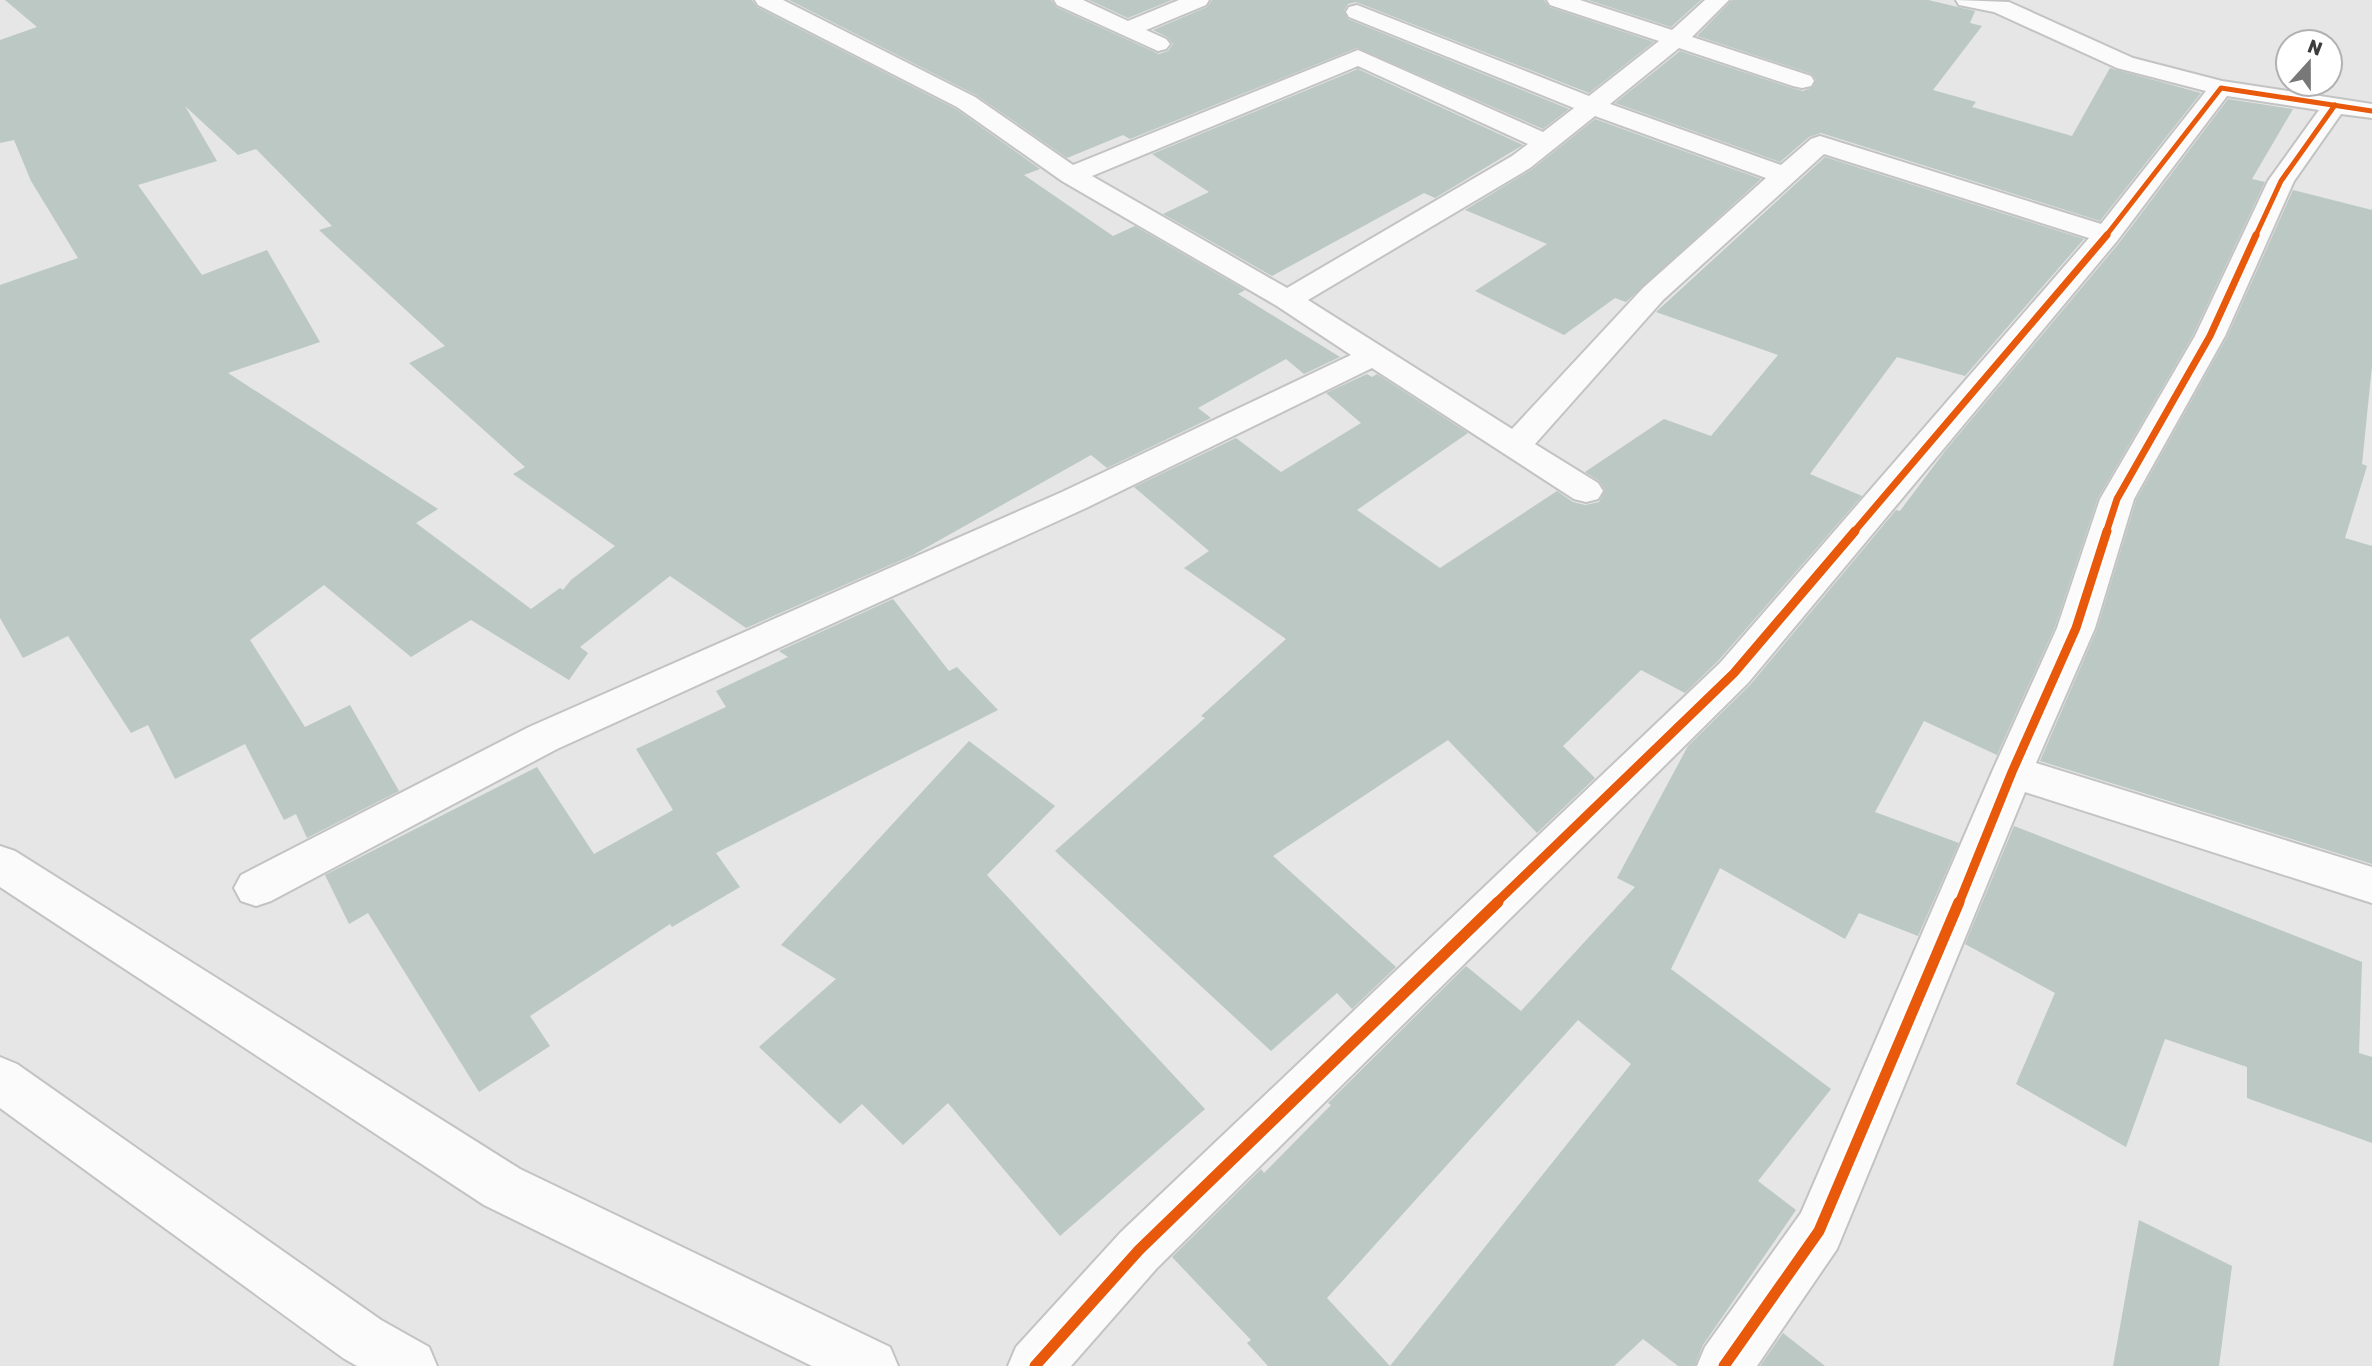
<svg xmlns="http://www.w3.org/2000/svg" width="2372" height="1366" viewBox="0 0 2372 1366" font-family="Rubik,sans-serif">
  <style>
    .building { fill: #bbc8c4; fill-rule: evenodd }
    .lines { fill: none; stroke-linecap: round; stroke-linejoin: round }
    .street-casing { stroke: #c2c3c2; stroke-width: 4 }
    .secondary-casing { stroke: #c2c3c2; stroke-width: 4 }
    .street { fill: #fbfbfb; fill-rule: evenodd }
    .secondary { fill: #fbfbfb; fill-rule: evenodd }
    .cycleway-far3-casing { stroke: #fff; stroke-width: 8 }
    .cycleway-far2-casing { stroke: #fff; stroke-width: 10 }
    .cycleway-far1-casing { stroke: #fff; stroke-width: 13 }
    .cycleway-casing { stroke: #fff; stroke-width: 16 }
    .cycleway-far3 { stroke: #e8590c; stroke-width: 5 }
    .cycleway-far2 { stroke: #e8590c; stroke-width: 7 }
    .cycleway-far1 { stroke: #e8590c; stroke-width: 9 }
    .cycleway { stroke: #e8590c; stroke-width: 11 }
  </style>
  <rect width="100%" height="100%" fill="#e5e6e5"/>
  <g class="building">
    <path d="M5,0H752L757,7L956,109L1040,169L1024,175L1113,236L1135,226L1245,290L1238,294L1340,357L1304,374L1286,359L1198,408L1211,418L1107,468L1091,455L913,555L746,628L670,576L580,647L588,653L569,680L471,620L411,657L324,585L250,640L305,727L350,705L399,791L307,838L296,814L284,820L245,744L175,779L148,725L131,733L68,636L23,658L0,618V285L78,258L31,181L14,140L0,143V40L37,27ZM185,106L238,155L256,149L332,226L319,230L445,346L409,363L525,467L513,474L615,546L571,580L563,590L560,588L531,609L416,523L438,509L228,373L320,342L267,250L202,275L138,185L217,161Z"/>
    <path d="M789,0H1051L1056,7L1159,54L1168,51L1173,44L1167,37L1153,30L1207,7L1212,0H1544L1549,7L1654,42L1589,93L1356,2L1348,4L1344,11L1348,19L1569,109L1543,129L1357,48L1130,139L1123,135L1067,158L976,95Z"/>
    <path d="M1089,0H1172L1128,18Z"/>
    <path d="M1588,0H1701L1671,27Z"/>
    <path d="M1732,0H1928L1975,11L1970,23L1982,26L1933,90L1976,102L1972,107L2072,136L2110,68L2201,93L2100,221L1821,133L1809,137L1780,162L1615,103L1680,51L1792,88L1803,91L1813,87L1816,80L1812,74L1697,36Z"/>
    <path d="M1358,69L1523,145L1435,198L1424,193L1272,276L1163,214L1209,192L1152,154Z"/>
    <path d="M2228,99L2293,109L2252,179L2265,182L2193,335L2098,498L2055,627L1997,755L1924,721L1875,812L1959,843L1918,936L1859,913L1845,939L1720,868L1671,969L1831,1089L1758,1181L1796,1210L1703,1345L1695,1366H1678L1643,1339L1614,1366H1268L1247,1343L1251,1340L1172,1257L1261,1169L1264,1173L1331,1105L1328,1103L1466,966L1521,1011L1635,887L1617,878L1688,746L1750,685L1896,510L1900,511L1945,451L2119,243ZM1578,1020L1631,1064L1390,1366L1327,1298Z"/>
    <path d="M1595,119L1761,179L1626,302L1615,298L1564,335L1475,291L1547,244L1465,210L1531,170Z"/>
    <path d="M1825,157L2084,239L1965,376L1897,357L1810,474L1862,496L1718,661L1685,693L1641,670L1563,746L1595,778L1537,833L1448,740L1273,856L1396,967L1352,1009L1337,993L1271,1051L1055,851L1205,718L1201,716L1286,639L1184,568L1209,551L1134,487L1236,438L1281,472L1361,423L1326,393L1367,374L1372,377L1377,374L1468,433L1357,510L1440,568L1557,491L1573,502L1585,505L1599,502L1605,490L1599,481L1585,472L1664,419L1711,436L1778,355L1656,312Z"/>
    <path d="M2293,190L2372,210V366L2362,464L2367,466L2345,538L2372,546V864L2040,761L2097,629L2136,500L2227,337Z"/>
    <path d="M893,599L949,671L957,667L998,710L716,853L740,887L672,927L670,924L530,1016L550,1046L479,1092L368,913L349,924L325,875L537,767L594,854L673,810L636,749L726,707L716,691L788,657L779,651Z"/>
    <path d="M969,741L1055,806L987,875L1205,1109L1060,1236L948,1103L903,1145L862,1104L840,1124L759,1047L836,979L781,945Z"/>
    <path d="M2014,826L2362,962L2359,1053L2372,1057V1143L2247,1098V1067L2165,1039L2126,1147L2016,1084L2055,993L1965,944Z"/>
    <path d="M2139,1220L2232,1266L2219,1366H2113Z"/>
    <path d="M1783,1333L1825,1366H1760Z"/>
  </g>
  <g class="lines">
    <defs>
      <g id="street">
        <path d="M755,0H783L975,97L1073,165L1358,50L1543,132L1574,108L1349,17L1346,12L1349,7L1357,5L1589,96L1659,41L1550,5L1547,0H1580L1672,30L1705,0H1729L1692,37L1811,76L1814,81L1811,86L1802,88L1793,86L1679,48L1610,104L1781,165L1811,139L1820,136L2101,224L2206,91L2117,68L1994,12L1959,5L1956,0L2009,2L2133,58L2222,81L2372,104V118L2341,114L2294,181L2225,336L2134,499L2095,628L2036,763L2372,867V903L2025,792L1837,1249L1757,1366H1697L1705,1347L1801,1213L1992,772L2057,628L2100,499L2195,336L2268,181L2319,110L2227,96L2117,241L1748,683L1157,1268L1071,1366H1008L1016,1347L1121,1232L1720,663L2089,238L1824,154L1663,300L1535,444L1598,483L1603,491L1598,499L1586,502L1574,499L1372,368L1086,508L557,749L271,901L256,906L241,901L234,888L241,875L529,727L1062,492L1351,355L1277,306L1062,181L957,107L758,5ZM1358,66L1528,144L1512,156L1287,288L1092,176ZM1595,116L1766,178L1643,288L1512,429L1308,300L1530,168Z"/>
        <path d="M1054,0H1083L1128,21L1179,0H1209L1206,5L1146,30L1166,39L1170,44L1166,49L1158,51L1057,5Z"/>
      </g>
      <g id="secondary">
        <path d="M0,846L15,851L520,1169L890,1347L898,1366H812L484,1205L0,887Z"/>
        <path d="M0,1057L17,1064L381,1320L429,1347L437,1366H357L343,1358L0,1108Z"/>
      </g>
    </defs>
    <use href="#street" class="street-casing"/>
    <use href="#secondary" class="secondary-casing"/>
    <use href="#street" class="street"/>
    <use href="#secondary" class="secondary"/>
    <defs>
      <g id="cycleway-far3">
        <path d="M2105,237L2221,88L2372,111"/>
        <path d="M2255,237L2281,181L2335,105"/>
      </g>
      <g id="cycleway-far2">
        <path d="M1853,533L2107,235"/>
        <path d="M2106,533L2117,499L2210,336L2256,235"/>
      </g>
      <g id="cycleway-far1">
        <path d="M1496,903L1734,673L1855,531"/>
        <path d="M1959,903L2012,772L2076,628L2107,531"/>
      </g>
      <g id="cycleway">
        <path d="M1035,1366L1139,1250L1498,902"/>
        <path d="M1724,1366L1819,1231L1959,902"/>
      </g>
    </defs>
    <use href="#cycleway-far3" class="cycleway-far3-casing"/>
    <use href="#cycleway-far2" class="cycleway-far2-casing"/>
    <use href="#cycleway-far1" class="cycleway-far1-casing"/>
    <use href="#cycleway" class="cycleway-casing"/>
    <use href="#cycleway-far3" class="cycleway-far3"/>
    <use href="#cycleway-far2" class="cycleway-far2"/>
    <use href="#cycleway-far1" class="cycleway-far1"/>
    <use href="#cycleway" class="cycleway"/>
  </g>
  <g transform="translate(2309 63) rotate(21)"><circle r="33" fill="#ffffff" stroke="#b1b1b1" stroke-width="2"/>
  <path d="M0-5L12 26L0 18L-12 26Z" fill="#777877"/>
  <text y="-10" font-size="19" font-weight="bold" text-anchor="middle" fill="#3c3d3c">N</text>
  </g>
</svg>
